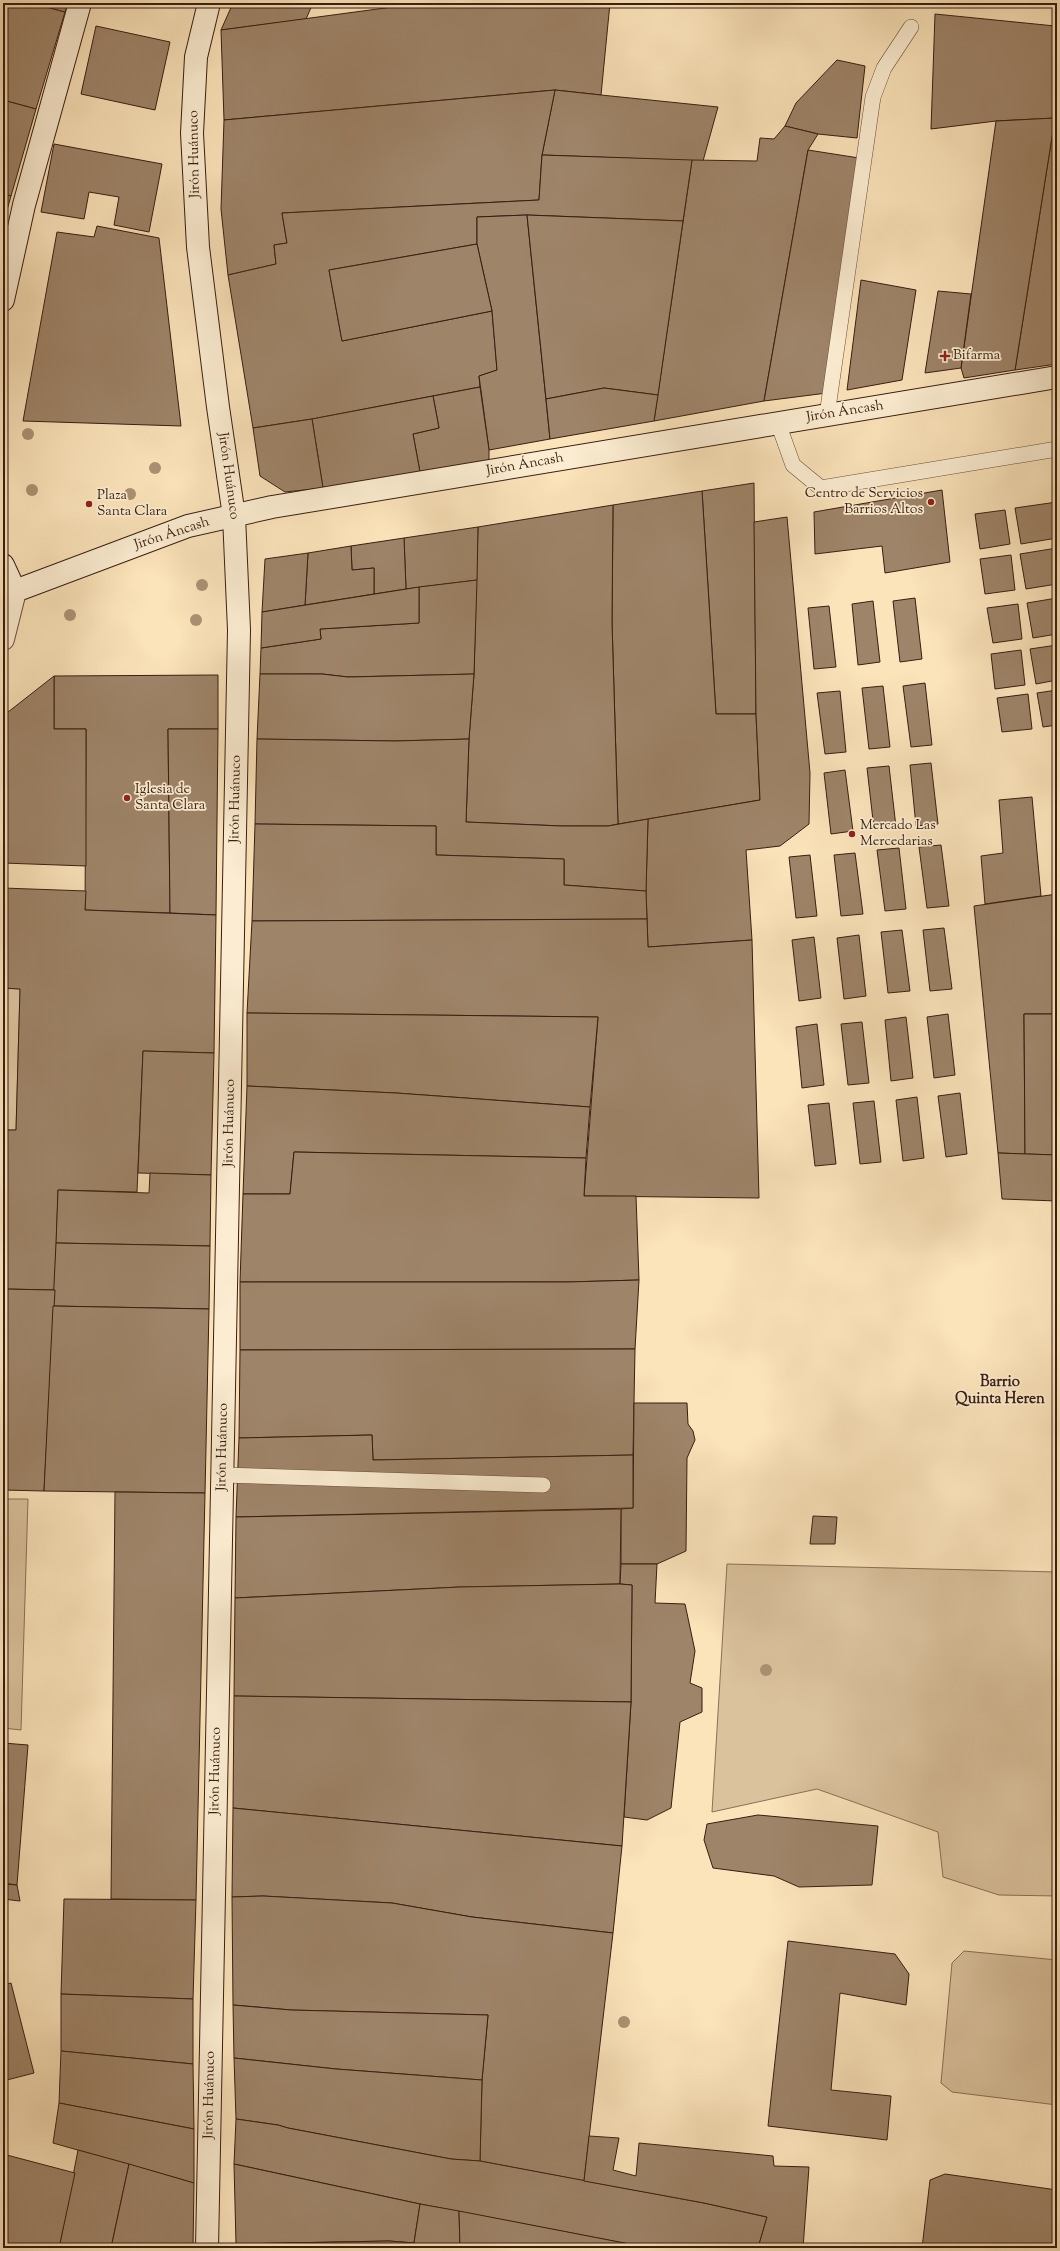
<svg xmlns="http://www.w3.org/2000/svg" width="1060" height="2251" viewBox="0 0 1060 2251" font-family="'Sorts Mill Goudy',serif">
  <style>
    .green { fill: #dac29d; stroke: #8a7057 }
    .building { fill: #9e8469; stroke: #391e11 }
    .lines { fill: none; stroke-linecap: round; stroke-linejoin: round }
    .lane-casing { stroke: #6a4f3b; stroke-width: 16 }
    .street-casing { stroke: #6a4f3b; stroke-width: 24 }
    .secondary-casing { stroke: #391e11; stroke-width: 24 }
    .lane { stroke: #fcedd2; stroke-width: 15 }
    .street { stroke: #fcedd2; stroke-width: 22 }
    .secondary { stroke: #fcedd2; stroke-width: 22 }
    .tree { fill: #ab9274 }
    .poi-dot { fill: #8f2418; stroke: #fcedd2; stroke-width: 1.5 }
    .labels { text-anchor: middle; dominant-baseline: central; stroke-width: 3.5; stroke-linejoin: round; paint-order: stroke }
    .street-label { font-size: 14px; fill: #391e11; stroke: #fcedd2 }
    .poi-label { font-size: 14px; fill: #391e11; stroke: #fcedd2; text-anchor: start }
    .neighbourhood-label { font-size: 15px; font-weight: bold; fill: #391e11; stroke: #fcedd2 }
  </style>
  <rect width="100%" height="100%" fill="#fbe3ba"/>
  <filter id="stains"><feTurbulence type="fractalNoise" baseFrequency=".005" numOctaves="4"/><feColorMatrix values="0 0 0 0 .2 0 0 0 0 .09 0 0 0 0 .02 0 0 0 .5 -.17"/></filter>
  <radialGradient id="worn" r=".72"><stop offset=".6" stop-color="#630" stop-opacity="0"/><stop offset="1" stop-color="#630" stop-opacity=".3"/></radialGradient>
  <g class="green">
    <path d="M3,988L20,989L16,1130H3Z"/>
    <path d="M3,1499H28L21,1730L3,1728Z"/>
    <path d="M727,1564L1057,1572V1896L999,1895L943,1877L938,1832L817,1789L712,1812Z"/>
    <path d="M964,1951L1057,1960V2105L952,2092L941,2083L952,1963Z"/>
  </g>
  <g class="building">
    <path d="M3,3H32L65,12L36,109L3,100Z"/>
    <path d="M32,3H68L65,12Z"/>
    <path d="M233,3H313L306,19L221,30Z"/>
    <path d="M401,3H444L400,6Z"/>
    <path d="M444,3H610L601,95L555,90L224,120L221,30L400,6Z"/>
    <path d="M971,3H1055V4Z"/>
    <rect x="1055" y="3" width="2" height="23"/>
    <path d="M935,14L1055,26V118L996,121L931,129Z"/>
    <path d="M96,26L170,42L155,110L81,94Z"/>
    <path d="M1055,26H1057V364L1015,370L1055,118Z"/>
    <path d="M837,60L865,66L857,138L818,134L785,126L796,103Z"/>
    <path d="M555,90L601,95L718,107L703,161L542,155Z"/>
    <path d="M555,90L542,155L539,200L282,213L287,243L274,245L276,264L228,275L221,209L224,120Z"/>
    <path d="M3,100L36,109L11,196L3,194Z"/>
    <path d="M1055,118L1015,370L964,378L961,368L996,121Z"/>
    <path d="M785,126L818,134L808,150L764,401L654,421L692,160L757,161L760,138L774,139Z"/>
    <path d="M54,144L162,164L149,232L114,225L119,197L89,192L84,219L41,212Z"/>
    <path d="M808,150L859,158L827,393L764,401Z"/>
    <path d="M542,155L692,160L683,221L527,215L477,217V244L329,270L342,341L492,311L497,370L479,376L480,387L312,419L253,428L228,275L276,264L274,245L287,243L282,213L539,200Z"/>
    <path d="M3,194L11,196L3,224Z"/>
    <path d="M527,215L550,439L489,450L479,376L497,370L492,311L477,244V217Z"/>
    <path d="M527,215L683,221L658,395L604,388L546,399Z"/>
    <path d="M97,226L159,238L181,426L23,421L57,232L94,237Z"/>
    <path d="M477,244L492,311L342,341L329,270Z"/>
    <path d="M861,280L916,290L902,380L847,390Z"/>
    <path d="M938,291L971,294L961,368L925,373Z"/>
    <path d="M480,387L489,450V461L420,472L413,434L439,428L433,396Z"/>
    <path d="M604,388L658,395L654,421L550,439L546,399Z"/>
    <path d="M433,396L439,428L413,434L420,472L323,488L312,419Z"/>
    <path d="M312,419L323,488L285,492L260,476L253,428Z"/>
    <path d="M754,483L756,714H716L702,491Z"/>
    <path d="M942,490L950,562L885,573L882,546L815,554L814,512Z"/>
    <path d="M702,491L716,714H756L760,800L618,824L612,623L613,505Z"/>
    <path d="M1057,502V538L1021,544L1015,508Z"/>
    <path d="M613,505L612,623L618,824L608,826H562L466,822L469,739L474,674L478,527Z"/>
    <path d="M1005,510L1010,544L980,549L975,514Z"/>
    <path d="M787,517L810,773L809,824L780,846L746,850L752,940L648,947L646,891L648,819L760,800L756,714L754,522Z"/>
    <path d="M478,527L477,580L406,589L404,538Z"/>
    <path d="M404,538L406,589L374,594V568L352,570L351,546Z"/>
    <path d="M351,546L352,570L374,568V594L305,605L308,553Z"/>
    <path d="M1057,548V584L1026,589L1020,554Z"/>
    <path d="M308,553L305,605L262,612L265,559Z"/>
    <path d="M1011,555L1015,590L985,594L980,559Z"/>
    <path d="M477,580L474,674L348,677L322,674H260L261,648L321,639L320,629L419,623V587Z"/>
    <path d="M419,587V623L320,629L321,639L261,648L262,612Z"/>
    <path d="M915,598L922,659L900,662L893,601Z"/>
    <path d="M1057,598V634L1033,638L1027,603Z"/>
    <path d="M873,601L880,662L858,665L852,604Z"/>
    <path d="M1018,604L1022,639L993,643L987,608Z"/>
    <path d="M829,606L836,667L814,669L808,608Z"/>
    <path d="M1057,645V680L1036,684L1030,649Z"/>
    <path d="M1021,650L1025,685L995,689L991,654Z"/>
    <path d="M260,674H322L348,677L474,674L469,739L395,741L257,739Z"/>
    <path d="M218,675V729H168L170,913L85,910L86,729H54V676Z"/>
    <path d="M54,676V729H86V866L3,863V716Z"/>
    <path d="M925,683L932,745L911,747L903,686Z"/>
    <path d="M883,686L890,747L869,749L862,688Z"/>
    <path d="M1057,690V725L1043,727L1037,693Z"/>
    <path d="M840,691L846,752L825,754L817,693Z"/>
    <path d="M1028,694L1032,729L1002,732L997,698Z"/>
    <path d="M168,729H218L216,915L170,913Z"/>
    <path d="M257,739L395,741L469,739L466,822L562,826H608L648,819L646,891L564,885V859L436,855V826L255,824Z"/>
    <path d="M931,763L938,824L916,826L910,765Z"/>
    <path d="M889,766L896,827L874,829L867,768Z"/>
    <path d="M845,770L853,831L831,834L824,773Z"/>
    <path d="M1032,797L1041,896L985,904L981,856L1003,853L999,800Z"/>
    <path d="M255,824L436,826V855L564,859V885L646,891L647,919L252,921Z"/>
    <path d="M941,845L949,906L927,908L919,847Z"/>
    <path d="M899,848L906,909L885,911L877,850Z"/>
    <path d="M855,853L863,914L841,916L834,855Z"/>
    <path d="M810,855L817,916L796,918L789,857Z"/>
    <path d="M3,888L86,891L85,910L216,915L214,1053L143,1051L137,1192L58,1190L55,1290L3,1289V1130H16L20,989L3,988Z"/>
    <path d="M1057,894V1014H1024L1025,1154L998,1153L974,906Z"/>
    <path d="M647,919L648,947L752,940L759,1198L584,1196L598,1017L247,1013L252,921Z"/>
    <path d="M944,928L952,989L930,991L923,930Z"/>
    <path d="M902,930L910,991L888,993L881,932Z"/>
    <path d="M859,935L866,996L844,999L837,938Z"/>
    <path d="M814,937L821,998L799,1001L792,940Z"/>
    <path d="M247,1013L598,1017L590,1107L396,1093L247,1086Z"/>
    <path d="M948,1014L955,1075L934,1078L927,1017Z"/>
    <path d="M1024,1014H1057V1155L1025,1154Z"/>
    <path d="M906,1017L913,1078L891,1081L885,1020Z"/>
    <path d="M862,1022L869,1083L848,1085L841,1024Z"/>
    <path d="M817,1024L824,1085L802,1088L796,1027Z"/>
    <path d="M143,1051L214,1053L211,1175L138,1173Z"/>
    <path d="M247,1086L396,1093L590,1107L586,1158L294,1152L290,1194H243Z"/>
    <path d="M960,1093L967,1154L946,1157L938,1096Z"/>
    <path d="M917,1097L924,1158L903,1161L896,1100Z"/>
    <path d="M874,1101L881,1162L860,1164L853,1103Z"/>
    <path d="M829,1103L836,1164L815,1166L808,1105Z"/>
    <path d="M294,1152L586,1158L584,1196H636L639,1280L567,1282H240L243,1194H290Z"/>
    <path d="M998,1153L1057,1155V1201L1002,1199Z"/>
    <path d="M150,1173L211,1175L210,1246L56,1243L58,1190L149,1193Z"/>
    <path d="M56,1243L210,1246L209,1309L53,1306Z"/>
    <path d="M639,1280L635,1349L240,1350V1282H567Z"/>
    <path d="M3,1289L55,1290L44,1491L3,1490Z"/>
    <path d="M53,1306L209,1309L205,1493L44,1491Z"/>
    <path d="M635,1349L633,1455L373,1460L372,1435L239,1438L240,1350Z"/>
    <path d="M634,1403H687L688,1424L693,1431L695,1440L687,1458L686,1551L657,1564H621V1509L633,1508Z"/>
    <path d="M372,1435L373,1460L633,1455V1508L236,1517L239,1438Z"/>
    <path d="M115,1492L205,1493L196,1900L111,1899Z"/>
    <path d="M621,1509L620,1584L460,1587L235,1598L236,1517Z"/>
    <path d="M813,1516L837,1517L835,1544H810Z"/>
    <path d="M621,1564H657L655,1603L685,1604L695,1651L690,1683L702,1688V1712L680,1722L671,1808L647,1820L624,1817L631,1702L632,1585L620,1584Z"/>
    <path d="M620,1584L632,1585L631,1702L234,1696L235,1598L460,1587Z"/>
    <path d="M234,1696L631,1702L622,1846L233,1808Z"/>
    <path d="M3,1743L28,1745L17,1885L3,1883Z"/>
    <path d="M233,1808L622,1846L613,1933L472,1917L392,1903L263,1896L232,1897Z"/>
    <path d="M758,1815L878,1826L872,1885L799,1887L774,1876L713,1868L704,1840L707,1824Z"/>
    <path d="M3,1884L17,1885L20,1901L3,1899Z"/>
    <path d="M263,1896L392,1903L472,1917L613,1933L584,2181L480,2161L482,2080L488,2015L291,2010L233,2005L232,1897Z"/>
    <path d="M64,1899L196,1900L193,1999L61,1994Z"/>
    <path d="M788,1941L895,1954L909,1974L906,2005L840,1993L831,2090L891,2096L887,2140L768,2126Z"/>
    <path d="M11,1983L34,2073L3,2081V1985Z"/>
    <path d="M61,1994L193,1999V2064L61,2051Z"/>
    <path d="M233,2005L291,2010L488,2015L482,2080L336,2069L234,2058Z"/>
    <path d="M61,2051L193,2064L194,2129L59,2103Z"/>
    <path d="M234,2058L336,2069L482,2080L480,2161L451,2159L288,2128L278,2125L236,2119Z"/>
    <path d="M59,2103L194,2129V2183L53,2143Z"/>
    <path d="M236,2119L278,2125L288,2128L451,2159L480,2161L704,2203L767,2217L758,2248H649L420,2204L234,2164Z"/>
    <path d="M589,2136L619,2138L613,2170L636,2176L639,2143L773,2156L774,2166L809,2167L803,2248H758L767,2217L704,2203L584,2181Z"/>
    <path d="M78,2150L129,2164L111,2248H59Z"/>
    <path d="M3,2154L75,2173L59,2248H3Z"/>
    <path d="M129,2164L194,2183L193,2248H111Z"/>
    <path d="M234,2164L420,2204L414,2243L389,2241L236,2244Z"/>
    <path d="M945,2174L1057,2190V2248H922L930,2180Z"/>
    <path d="M420,2204L459,2211L460,2248H236V2244L389,2241L414,2243Z"/>
    <path d="M459,2211L645,2247V2248H460Z"/>
  </g>
  <g class="lines">
    <defs>
      <g id="lane">
        <path d="M827,415L873,97L884,68L911,27"/>
        <path d="M778,423L793,465L821,488L1057,449"/>
        <path d="M223,1475L543,1485"/>
      </g>
      <path id="street" d="M3,639L15,591"/>
      <g id="secondary">
        <path d="M3,300L24,205L80,3"/>
        <path d="M3,565L15,591"/>
        <path d="M3,593L15,591L188,526L272,507L1057,377"/>
        <path d="M207,2248L239,630L234,516L218,407L198,247L192,133L196,57L209,3"/>
      </g>
    </defs>
    <use href="#lane" class="lane-casing"/>
    <use href="#street" class="street-casing"/>
    <use href="#secondary" class="secondary-casing"/>
    <use href="#lane" class="lane"/>
    <use href="#street" class="street"/>
    <use href="#secondary" class="secondary"/>
  </g>
  <g class="tree">
    <circle cx="28" cy="434" r="6"/>
    <circle cx="155" cy="468" r="6"/>
    <circle cx="32" cy="490" r="6"/>
    <circle cx="130" cy="494" r="6"/>
    <circle cx="202" cy="585" r="6"/>
    <circle cx="70" cy="615" r="6"/>
    <circle cx="196" cy="620" r="6"/>
    <circle cx="766" cy="1670" r="6"/>
    <circle cx="624" cy="2022" r="6"/>
  </g>
  <g class="poi-dot">
    <path d="M943 350h4v4h4v4h-4v4h-4v-4h-4v-4h4z"/>
    <circle cx="931" cy="502" r="4"/>
    <circle cx="89" cy="504" r="4"/>
    <circle cx="127" cy="798" r="4"/>
    <circle cx="852" cy="834" r="4"/>
  </g>
  <g class="labels">
    <g class="street-label">
      <text transform="translate(195 154) rotate(-91)">Jirón Huánuco</text>
      <text transform="translate(845 412) rotate(-9)">Jirón Áncash</text>
      <text transform="translate(525 465) rotate(-10)">Jirón Áncash</text>
      <text transform="translate(228 476) rotate(82)">Jirón Huánuco</text>
      <text transform="translate(172 534) rotate(-18)">Jirón Áncash</text>
      <text transform="translate(236 799) rotate(-89)">Jirón Huánuco</text>
      <text transform="translate(230 1123) rotate(-89)">Jirón Huánuco</text>
      <text transform="translate(223 1447) rotate(-89)">Jirón Huánuco</text>
      <text transform="translate(216 1771) rotate(-89)">Jirón Huánuco</text>
      <text transform="translate(210 2095) rotate(-89)">Jirón Huánuco</text>
    </g>
    <g class="poi-label">
      <text x="953" y="356">Bifarma</text>
      <text x="923" y="494" text-anchor="end">Centro de Servicios<tspan x="923" dy="16">Barrios Altos</tspan></text>
      <text x="97" y="496">Plaza<tspan x="97" dy="16">Santa Clara</tspan></text>
      <text x="135" y="790">Iglesia de<tspan x="135" dy="16">Santa Clara</tspan></text>
      <text x="860" y="826">Mercado Las<tspan x="860" dy="16">Mercedarias</tspan></text>
    </g>
    <g class="neighbourhood-label">
      <text x="1000" y="1382">Barrio<tspan x="1000" dy="17">Quinta Heren</tspan></text>
    </g>
  </g>
  <rect width="1060" height="2251" fill="none" stroke="#fbe3ba" stroke-width="16"/>
  <rect x="4" y="4" width="1052" height="2243" fill="none" stroke="#391e11" stroke-width="2"/>
  <rect x="8" y="8" width="1044" height="2235" fill="none" stroke="#391e11"/>
  <rect width="100%" height="100%" filter="url(#stains)"/>
  <rect width="100%" height="100%" fill="url(#worn)"/>
</svg>
